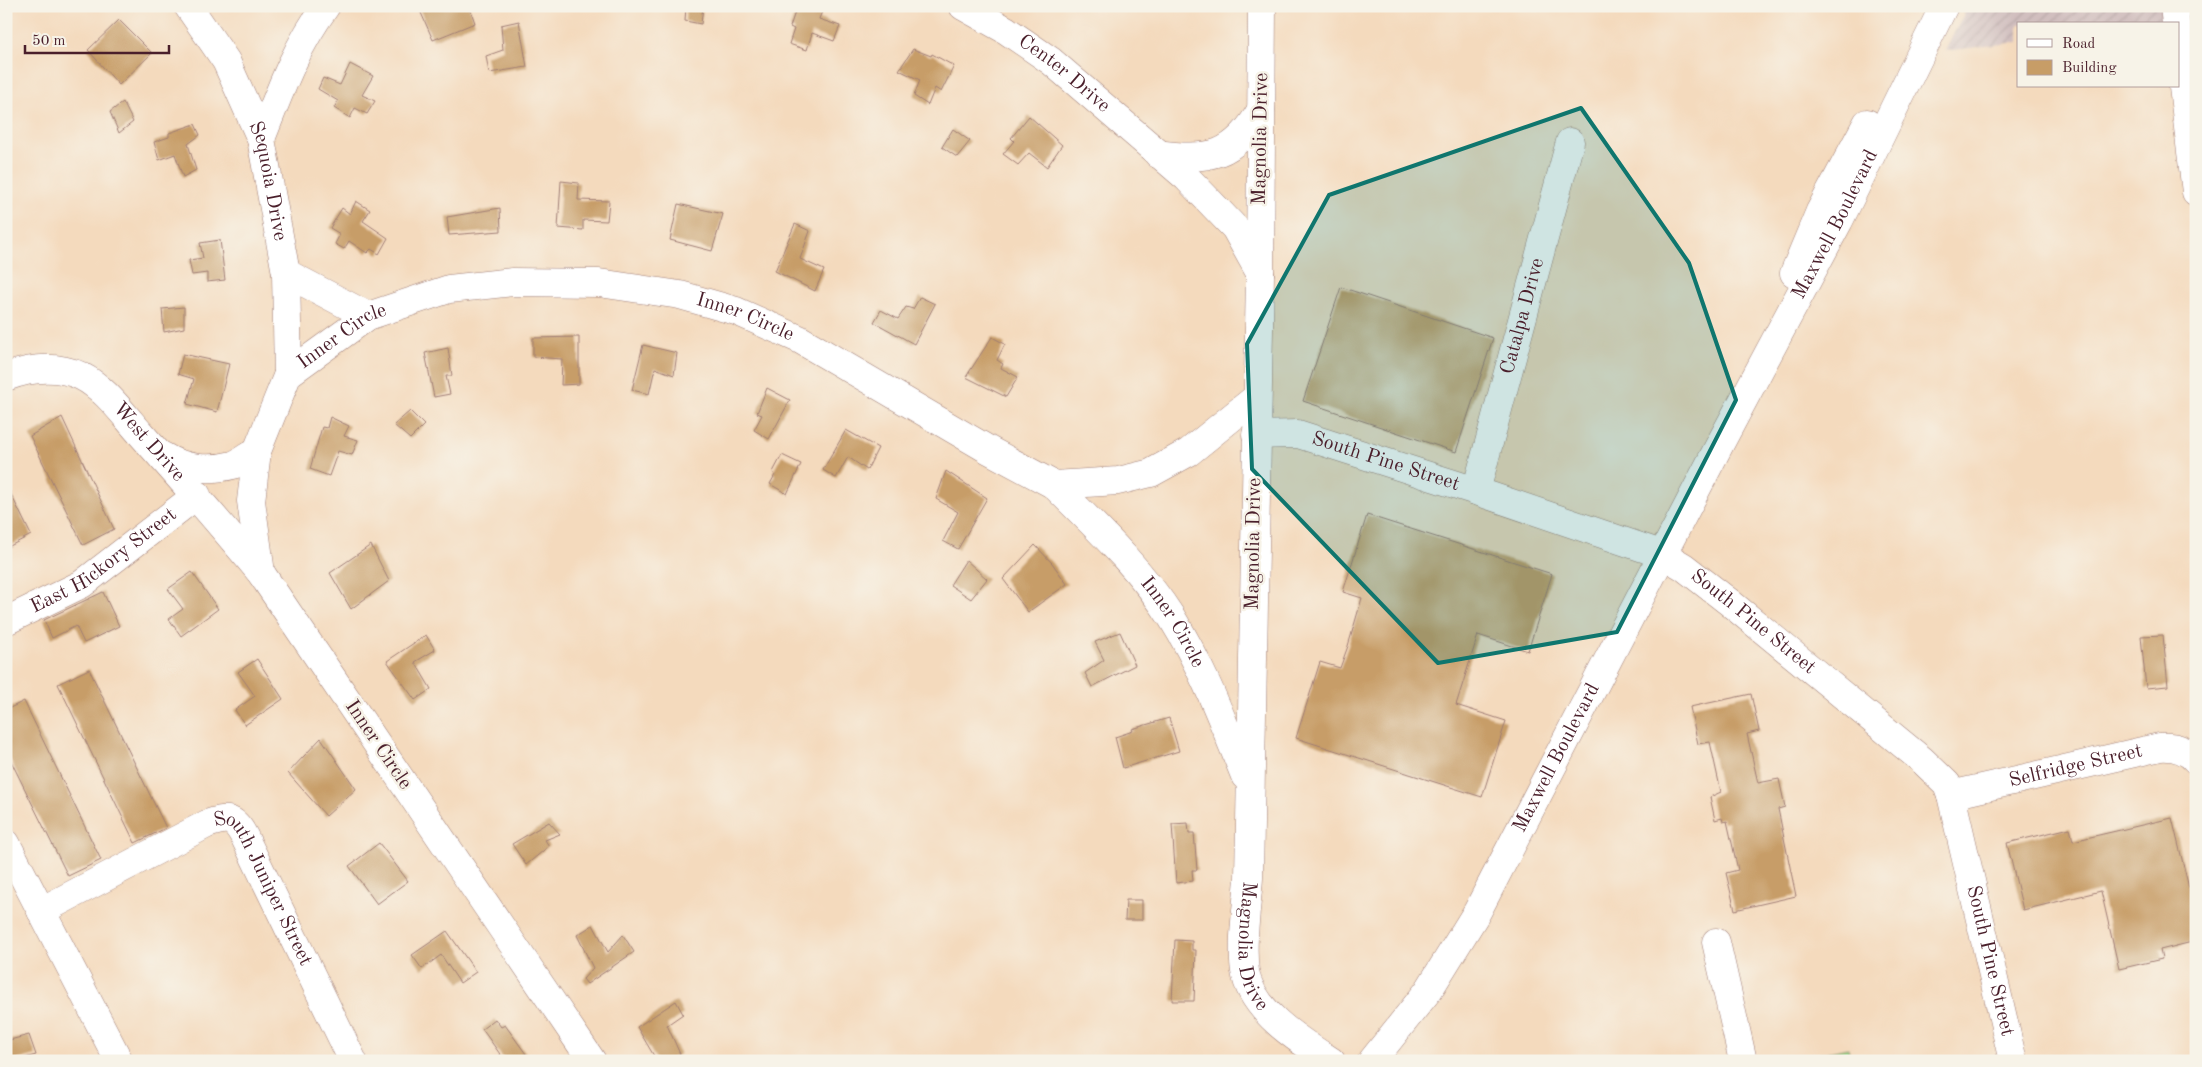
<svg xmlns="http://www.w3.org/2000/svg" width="2202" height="1067" viewBox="0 0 2202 1067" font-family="'Old Standard TT',serif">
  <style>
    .industrial { fill: url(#industrial-furrows) }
    .park { fill: #a1dd91; stroke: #767e5e }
    .building { fill: #c79d67 }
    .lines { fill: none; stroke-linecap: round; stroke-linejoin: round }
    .minor-casing { stroke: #9f7c74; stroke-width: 29 }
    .major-casing { stroke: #9f7c74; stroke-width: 29 }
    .minor { stroke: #fff; stroke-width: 28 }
    .major { stroke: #fff; stroke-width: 28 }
    .marked { fill: #0f766e; fill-opacity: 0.2; stroke: #0f766e; stroke-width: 4; stroke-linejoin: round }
    .labels { text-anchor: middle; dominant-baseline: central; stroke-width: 5; stroke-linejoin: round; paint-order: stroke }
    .street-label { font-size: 20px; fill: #4a1f2b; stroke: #f7f3e8 }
  </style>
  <defs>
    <pattern id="industrial-furrows" width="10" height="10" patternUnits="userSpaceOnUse" patternTransform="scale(1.25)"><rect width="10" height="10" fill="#d1bfbf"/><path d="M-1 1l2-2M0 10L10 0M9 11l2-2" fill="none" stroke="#b5a4a4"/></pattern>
  </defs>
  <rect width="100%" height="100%" fill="#f7f3e8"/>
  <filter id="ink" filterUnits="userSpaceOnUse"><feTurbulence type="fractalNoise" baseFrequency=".02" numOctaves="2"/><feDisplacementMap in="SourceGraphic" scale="10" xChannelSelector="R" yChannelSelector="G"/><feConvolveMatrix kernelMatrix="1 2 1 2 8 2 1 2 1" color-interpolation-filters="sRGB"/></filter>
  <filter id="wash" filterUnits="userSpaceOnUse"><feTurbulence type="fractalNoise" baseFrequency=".0096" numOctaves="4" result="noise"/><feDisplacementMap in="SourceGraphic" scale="20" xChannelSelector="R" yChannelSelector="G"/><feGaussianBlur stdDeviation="1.12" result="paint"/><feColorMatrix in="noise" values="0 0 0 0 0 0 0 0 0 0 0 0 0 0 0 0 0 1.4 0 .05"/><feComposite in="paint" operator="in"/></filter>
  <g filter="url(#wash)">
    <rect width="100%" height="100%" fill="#f4dabd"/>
    <path class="industrial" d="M1968,6H2196V36L2194,21L2175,24H2018V42L1945,51Z"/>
    <path class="park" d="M1848,1048L1851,1061H1789Z"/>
    <g id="blocks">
      <g class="building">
        <path d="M418,6H469L475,23L433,40Z"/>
        <path d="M686,6H703L701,24L685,21Z"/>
        <path d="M797,6H824L819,19L840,26L834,41L812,33L807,50L789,44L794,29L790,27Z"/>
        <path d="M119,20L152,53L119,85L88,50Z"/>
        <path d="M519,21L527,67L489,73L486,56L503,50L501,25Z"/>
        <path d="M913,49L931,56L932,54L954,66L941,92L935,88L928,105L914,96L920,80L899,70Z"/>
        <path d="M350,64L373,76L362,95L375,101L367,114L355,108L350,118L334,108L338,101L318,89L323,78L340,85Z"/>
        <path d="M123,102L133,122L119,133L110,112Z"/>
        <path d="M1029,116L1062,145L1047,167L1029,153L1018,165L1003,154L1014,141L1011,138Z"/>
        <path d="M195,124L200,135L188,144L196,170L183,177L175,154L159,160L154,142L169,137V133Z"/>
        <path d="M953,129L970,141L957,157L942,147Z"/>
        <path d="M561,181L579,183L578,200L609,201L607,221L583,220V230L558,228Z"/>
        <path d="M356,201L370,210L363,221L388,238L379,254L371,249L367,253L349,241L344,249L335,244L340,234L330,228L342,208L350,214Z"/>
        <path d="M678,204L723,214L712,251L670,240Z"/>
        <path d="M500,208L501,231L449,235L447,217Z"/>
        <path d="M795,224L810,231L800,259L824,270L815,291L775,271Z"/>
        <path d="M220,240L225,280L207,282V273L192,275L189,260L203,258L200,243Z"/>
        <path d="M1341,287L1493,338L1456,452L1303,401Z"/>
        <path d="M920,297L935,304L914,344L874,322L881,310L898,319L906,307L913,309Z"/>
        <path d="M184,307V328L164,332L162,309Z"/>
        <path d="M579,337V384L561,385L562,359L533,357V338Z"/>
        <path d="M992,337L1005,344L997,360L1003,364L1001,368L1018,377L1006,397L966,377Z"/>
        <path d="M643,345L677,353L674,375L655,368L649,394L632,390Z"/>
        <path d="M448,348L452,376H446L450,394L434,397L425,353Z"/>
        <path d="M183,354L229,364L217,412L187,404L194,379L178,374Z"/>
        <path d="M767,388L790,400L769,439L754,430L762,415L757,413Z"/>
        <path d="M410,411L424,425L410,439L394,425Z"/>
        <path d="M62,417L114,529L83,545L30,436Z"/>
        <path d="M330,417L349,426L344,436L358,440L352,455L338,451L329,476L310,469L322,427L327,428Z"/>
        <path d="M846,430L878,448L867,470L848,457L836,478L823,470Z"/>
        <path d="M782,455L801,464L787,494L770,484L775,475L773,472Z"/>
        <path d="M946,471L987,498L958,549L943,541L958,512L936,499Z"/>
        <path d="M6,484L31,535L6,548Z"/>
        <path d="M1367,515L1552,574L1528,651L1478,635L1456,705L1506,721L1482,797L1296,738L1320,662L1340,668L1348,646L1362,598L1343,592Z"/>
        <path d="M371,545L389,581L351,609L330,573Z"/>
        <path d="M1035,545L1052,563L1067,584L1028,612L1003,579Z"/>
        <path d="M966,560L987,579L971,599L950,585Z"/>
        <path d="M192,572L218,609L181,636L169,619L183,609L168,589Z"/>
        <path d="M103,592L119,626L84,643L76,626L52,638L44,620Z"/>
        <path d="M1120,632L1135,665L1092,687L1085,673L1104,660L1095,642Z"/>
        <path d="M426,635L435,650L415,662L431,689L415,700L387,661Z"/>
        <path d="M2163,635L2168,686L2146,688L2141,636Z"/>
        <path d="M257,659L283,699L245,725L235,710L255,696L238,672Z"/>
        <path d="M89,669L166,828L135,843L58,684Z"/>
        <path d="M1751,694L1759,731L1747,734L1758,783L1779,779L1785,807L1778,809L1796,896L1735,910L1726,873L1738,870L1727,821L1723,822L1722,818L1715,820L1710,797L1721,792L1710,742L1698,744L1690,707Z"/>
        <path d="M24,701L101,860L68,876L6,751V710Z"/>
        <path d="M1169,718L1179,751L1123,768L1115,737L1133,731L1132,729Z"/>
        <path d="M321,738L356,789L326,816L288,773Z"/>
        <path d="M2172,818L2196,917V941L2160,950L2162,959L2119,969L2101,891L2023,910L2007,843L2070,828L2073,841Z"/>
        <path d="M549,822L560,834L545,840L549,846L526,865L512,844Z"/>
        <path d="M1188,823L1189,833H1194L1197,870H1192L1193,881L1176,883L1172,824Z"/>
        <path d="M379,843L408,881L377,904L349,866Z"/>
        <path d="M1126,900H1142V920H1125Z"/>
        <path d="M593,925L608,952L623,935L634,952L587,984L583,979L593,968L577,935Z"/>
        <path d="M447,931L476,972L460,983L441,955L422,969L412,955Z"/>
        <path d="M1175,940L1192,941V950H1196L1194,1001H1172Z"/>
        <path d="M676,1001L683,1014L667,1025L680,1054L667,1061H657L637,1027Z"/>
        <path d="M495,1019L501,1027L505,1025L526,1054L516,1061H505L482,1029Z"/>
        <path d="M29,1035L36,1055L13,1061L6,1041Z"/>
      </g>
    </g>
  </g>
  <g filter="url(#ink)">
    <use href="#blocks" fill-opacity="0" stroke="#9f7c74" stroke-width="1"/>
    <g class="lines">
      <defs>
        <g id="minor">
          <path id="s1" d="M188,6L226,61L261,139L286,273L288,374"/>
          <path id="s2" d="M963,6L1006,30L1051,61L1187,178L1235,228L1260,273"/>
          <path id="s3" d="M1262,6L1260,274L1249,878C1247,906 1241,944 1245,971C1251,1011 1300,1041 1331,1061"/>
          <path d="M2178,36H2196"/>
          <path d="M261,139C280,91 295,48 326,6"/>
          <path d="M1158,154C1209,161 1234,157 1261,110"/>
          <path d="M286,273L368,316"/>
          <path d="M1794,273L1820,211L1867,123"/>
          <path id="s4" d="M6,377C30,368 57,365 81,376C105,388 123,414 141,434C182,480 222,526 261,573"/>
          <path id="s5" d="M1256,435L1298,434L1476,491L1664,555L1684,567L1729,602L1922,760L1947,784L1951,795L2013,1061"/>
          <path d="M163,456C183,469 210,471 233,465C241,462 249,455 257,451"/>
          <path id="s6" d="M1054,485C1096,527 1140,568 1172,618C1203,668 1223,722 1245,776"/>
          <path id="s7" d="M1476,491L1570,142"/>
          <path id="s8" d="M6,621L82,584L197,495"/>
          <path id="s9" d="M1951,795L2160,747C2174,746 2186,749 2196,760"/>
          <path d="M6,843L119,1061"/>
          <path id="s10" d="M41,911L207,824C227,817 234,817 244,836L353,1061"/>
          <path d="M1716,942L1743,1061"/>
          <path id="s11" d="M592,1061L261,573L251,501L257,451L288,374L368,316L449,289L513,282L599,283L680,295L736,311L799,339L989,450L1054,485L1118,481L1151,473L1189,452L1257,397"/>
          <path id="s12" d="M1372,1061L1428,991L1477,912L1721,442L1839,221L1944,6"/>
        </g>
        <g id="major">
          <path d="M2174,6L2176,24"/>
          <path d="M2178,47L2196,192"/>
        </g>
      </defs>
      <use href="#minor" class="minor-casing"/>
      <use href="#major" class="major-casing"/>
      <use href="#minor" class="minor"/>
      <use href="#major" class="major"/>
    </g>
  </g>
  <path class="marked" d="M1581,108L1689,263L1736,400L1617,632L1438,663L1252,469L1247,344L1329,195Z"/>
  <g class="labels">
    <g class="street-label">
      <text stroke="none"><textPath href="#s2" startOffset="122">Center Drive</textPath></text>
      <text transform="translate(1261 139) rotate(-89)">Magnolia Drive</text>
      <text stroke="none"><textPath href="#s1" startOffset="195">Sequoia Drive</textPath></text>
      <text stroke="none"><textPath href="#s12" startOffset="958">Maxwell Boulevard</textPath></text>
      <text stroke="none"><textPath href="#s7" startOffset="181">Catalpa Drive</textPath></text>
      <text stroke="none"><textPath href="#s11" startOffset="1281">Inner Circle</textPath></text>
      <text stroke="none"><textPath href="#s11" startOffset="862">Inner Circle</textPath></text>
      <text stroke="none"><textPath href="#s4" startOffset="172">West Drive</textPath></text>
      <text stroke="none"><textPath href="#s5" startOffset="134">South Pine Street</textPath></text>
      <text transform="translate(1254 544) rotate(-89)">Magnolia Drive</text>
      <text stroke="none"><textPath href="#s8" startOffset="115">East Hickory Street</textPath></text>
      <text stroke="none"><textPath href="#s5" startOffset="539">South Pine Street</textPath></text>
      <text stroke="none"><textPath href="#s6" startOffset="182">Inner Circle</textPath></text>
      <text transform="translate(378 745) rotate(56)">Inner Circle</text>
      <text stroke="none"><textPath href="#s12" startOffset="356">Maxwell Boulevard</textPath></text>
      <text stroke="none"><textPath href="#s9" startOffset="128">Selfridge Street</textPath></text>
      <text stroke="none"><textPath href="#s10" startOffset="285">South Juniper Street</textPath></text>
      <text stroke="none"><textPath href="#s3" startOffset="942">Magnolia Drive</textPath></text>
      <text stroke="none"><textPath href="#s5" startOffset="974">South Pine Street</textPath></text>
    </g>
  </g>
  <rect width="2202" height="1067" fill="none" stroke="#f7f3e8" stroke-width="25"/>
  <rect x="2017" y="22" width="162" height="65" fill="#f7f3e8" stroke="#b29e9c"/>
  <rect x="2027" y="39" width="25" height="8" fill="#ffffff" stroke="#b29e9c"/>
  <text x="2062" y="48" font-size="15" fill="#4a1f2b">Road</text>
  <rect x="2027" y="60" width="25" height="15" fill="#c79d67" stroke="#b29e9c"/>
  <text x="2062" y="72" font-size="15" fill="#4a1f2b">Building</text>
  <path d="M25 45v8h144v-8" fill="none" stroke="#4a1f2b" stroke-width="2.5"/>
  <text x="32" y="45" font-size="15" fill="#4a1f2b" stroke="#f7f3e8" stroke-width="4" paint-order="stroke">50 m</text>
</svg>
